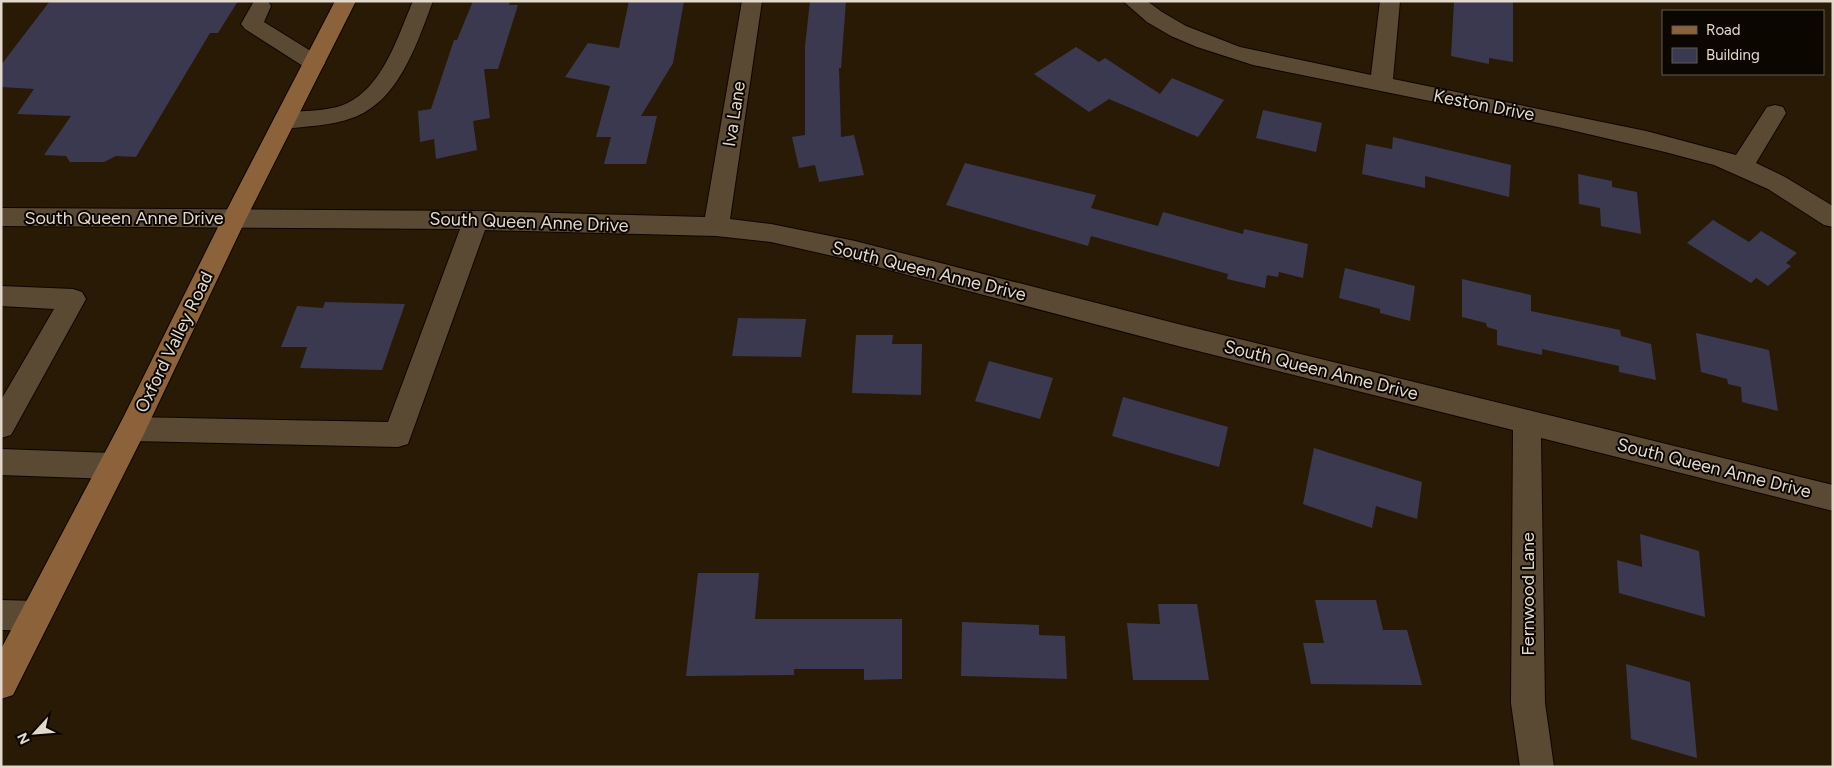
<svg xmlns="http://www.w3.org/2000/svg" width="1834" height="768" viewBox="0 0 1834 768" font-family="Figtree,sans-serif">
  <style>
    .building { fill: #3a3950 }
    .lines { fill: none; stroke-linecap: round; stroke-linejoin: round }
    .minor-casing { stroke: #100500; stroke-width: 2 }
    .major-casing { stroke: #100500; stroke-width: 2 }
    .minor { fill: #5a4a34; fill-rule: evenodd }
    .major { fill: #8c623b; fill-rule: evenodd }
    .labels { text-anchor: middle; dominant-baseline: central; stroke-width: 4; stroke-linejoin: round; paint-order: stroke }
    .street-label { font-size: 18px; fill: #e2d9cc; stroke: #0c0601 }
  </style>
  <rect width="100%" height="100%" fill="#281a05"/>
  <g class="building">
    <path d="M50,1H238L218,33H210L136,157L116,156L104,162H70L66,156L44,155L71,116L17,114L34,89L1,87V65Z"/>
    <path d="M473,1H510L509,5H518L498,69H484L490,118L473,121L477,150L436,159L434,139L420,142L418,111L431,109L454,40H457Z"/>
    <path d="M629,1H684L673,63L641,116H657L646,164H604L611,137H596L610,86L565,77L588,43L619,48Z"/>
    <path d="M810,1H846L841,68H839L841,137L854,135L864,175L819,182L815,165L799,168L792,137L805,135V46Z"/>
    <path d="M1454,1H1513V62L1489,58V64L1451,56Z"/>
    <path d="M1076,47L1099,62L1105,58L1160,94L1172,78L1224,100L1198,137L1109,99L1089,112L1034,74Z"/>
    <path d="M1263,110L1322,123L1316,152L1256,138Z"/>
    <path d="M1393,137L1511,165L1509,197L1425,176V188L1362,174L1366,144L1392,149Z"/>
    <path d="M965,163L1096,195L1091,208L1158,226L1163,212L1243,234L1244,229L1308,244L1303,278L1279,272L1278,277L1267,275L1265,288L1227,279L1228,274L1091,236L1088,246L946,205Z"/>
    <path d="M1578,174L1612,181V187L1637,192L1641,234L1601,226L1600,208L1579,204Z"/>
    <path d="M1713,220L1749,242L1761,231L1797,253L1786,263L1791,266L1768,286L1756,278L1751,283L1687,243Z"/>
    <path d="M1345,268L1415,286L1410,321L1380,313V309L1339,298Z"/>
    <path d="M1462,279L1531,295V311L1620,330L1621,336L1651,344L1656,380L1619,372V366L1542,349V355L1497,345V330L1487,327L1486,323L1462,317Z"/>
    <path d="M325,302L405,304L382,370L300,368L307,347H281L297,306L323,308Z"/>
    <path d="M738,318L806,319L801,357L732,356Z"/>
    <path d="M1696,333L1769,350L1778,411L1742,402L1741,387L1728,384L1727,379L1701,372Z"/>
    <path d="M856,335H893L892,344H922L921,395L852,393Z"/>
    <path d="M989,361L1053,378L1040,419L975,401Z"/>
    <path d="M1123,397L1228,427L1219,467L1112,436Z"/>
    <path d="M1314,448L1422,482L1417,519L1376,506L1372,528L1303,504Z"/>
    <path d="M1640,534L1699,551L1705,617L1619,593L1617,560L1642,567Z"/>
    <path d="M698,573H759L755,619H902V679L864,680V669H794V675L686,676Z"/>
    <path d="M1315,600H1376L1383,630H1407L1422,685L1311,684L1303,643H1324Z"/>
    <path d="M1158,604H1197L1209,680H1133L1127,623L1160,624Z"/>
    <path d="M962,622L1039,625V635L1065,636L1067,679L961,676Z"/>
    <path d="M1626,664L1690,682L1697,758L1631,739Z"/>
  </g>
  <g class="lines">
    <defs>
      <g id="minor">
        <path d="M254,1H268L271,6L264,22L322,58L325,63L322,68L314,70L306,68L245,29L241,24Z"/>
        <path d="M413,1H433C417,43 399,102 352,118C330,126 307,126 284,129L276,127L273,121L276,115C296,110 317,112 337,107C381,95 397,38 413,1Z"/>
        <path d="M742,1H762L730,219L771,224L855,241L1178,324L1833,485V511L1541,438L1545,703L1554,767H1520L1511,703L1513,430L1178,346L855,261L771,242L716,236L485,230L408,444L398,447L132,441L122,438L118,429L122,420L132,417L388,422L460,229L1,226V208L476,211L705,217Z"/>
        <path d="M1123,1H1147L1162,12L1186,26L1240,47L1371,75L1380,1H1400L1393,79L1646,131L1736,155L1767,107L1775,105L1783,107L1786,113L1756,163L1785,177L1833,206V227L1824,225L1768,189L1714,165L1665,152L1558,127L1253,65L1197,47L1171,36L1147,22Z"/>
        <path d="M1,286L73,289L82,292L86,299L11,435L1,438V400L54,309L1,306Z"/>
        <path d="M1,449L112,453L122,457L126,466L122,475L112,479L1,475Z"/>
        <path d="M1,600L35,601L46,605L51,616L46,627L35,631L1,630Z"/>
      </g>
      <path id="major" d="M335,1H356L246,219L142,438L13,695L1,699V649L122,420L222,219Z"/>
    </defs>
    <use href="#minor" class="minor-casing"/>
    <use href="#major" class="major-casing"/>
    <use href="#minor" class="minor"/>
    <use href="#major" class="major"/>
  </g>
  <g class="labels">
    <g class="street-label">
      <text transform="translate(1484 105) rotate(11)">Keston Drive</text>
      <text transform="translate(734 114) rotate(-81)">Iva Lane</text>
      <text x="124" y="218">South Queen Anne Drive</text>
      <text transform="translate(529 222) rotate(2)">South Queen Anne Drive</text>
      <text transform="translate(929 271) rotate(14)">South Queen Anne Drive</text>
      <text transform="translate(174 342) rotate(-64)">Oxford Valley Road</text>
      <text transform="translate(1321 370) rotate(14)">South Queen Anne Drive</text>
      <text transform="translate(1714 468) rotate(14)">South Queen Anne Drive</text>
      <text transform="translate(1528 594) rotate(-90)">Fernwood Lane</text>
    </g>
  </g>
  <rect width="1834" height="768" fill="none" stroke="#e2d9cc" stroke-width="5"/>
  <rect x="1662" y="10" width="162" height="65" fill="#0c0601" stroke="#625a52"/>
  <rect x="1672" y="26" width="25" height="8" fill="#8c623b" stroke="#625a52"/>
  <text x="1706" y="35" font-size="15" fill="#e2d9cc">Road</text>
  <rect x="1672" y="48" width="25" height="15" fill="#3a3950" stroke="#625a52"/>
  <text x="1706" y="60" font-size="15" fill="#e2d9cc">Building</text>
  <g transform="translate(35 733) rotate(244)" stroke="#0c0601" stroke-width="4" paint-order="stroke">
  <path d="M0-4L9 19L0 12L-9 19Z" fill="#e2d9cc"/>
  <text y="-8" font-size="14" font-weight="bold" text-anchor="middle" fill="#e2d9cc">N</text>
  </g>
</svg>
